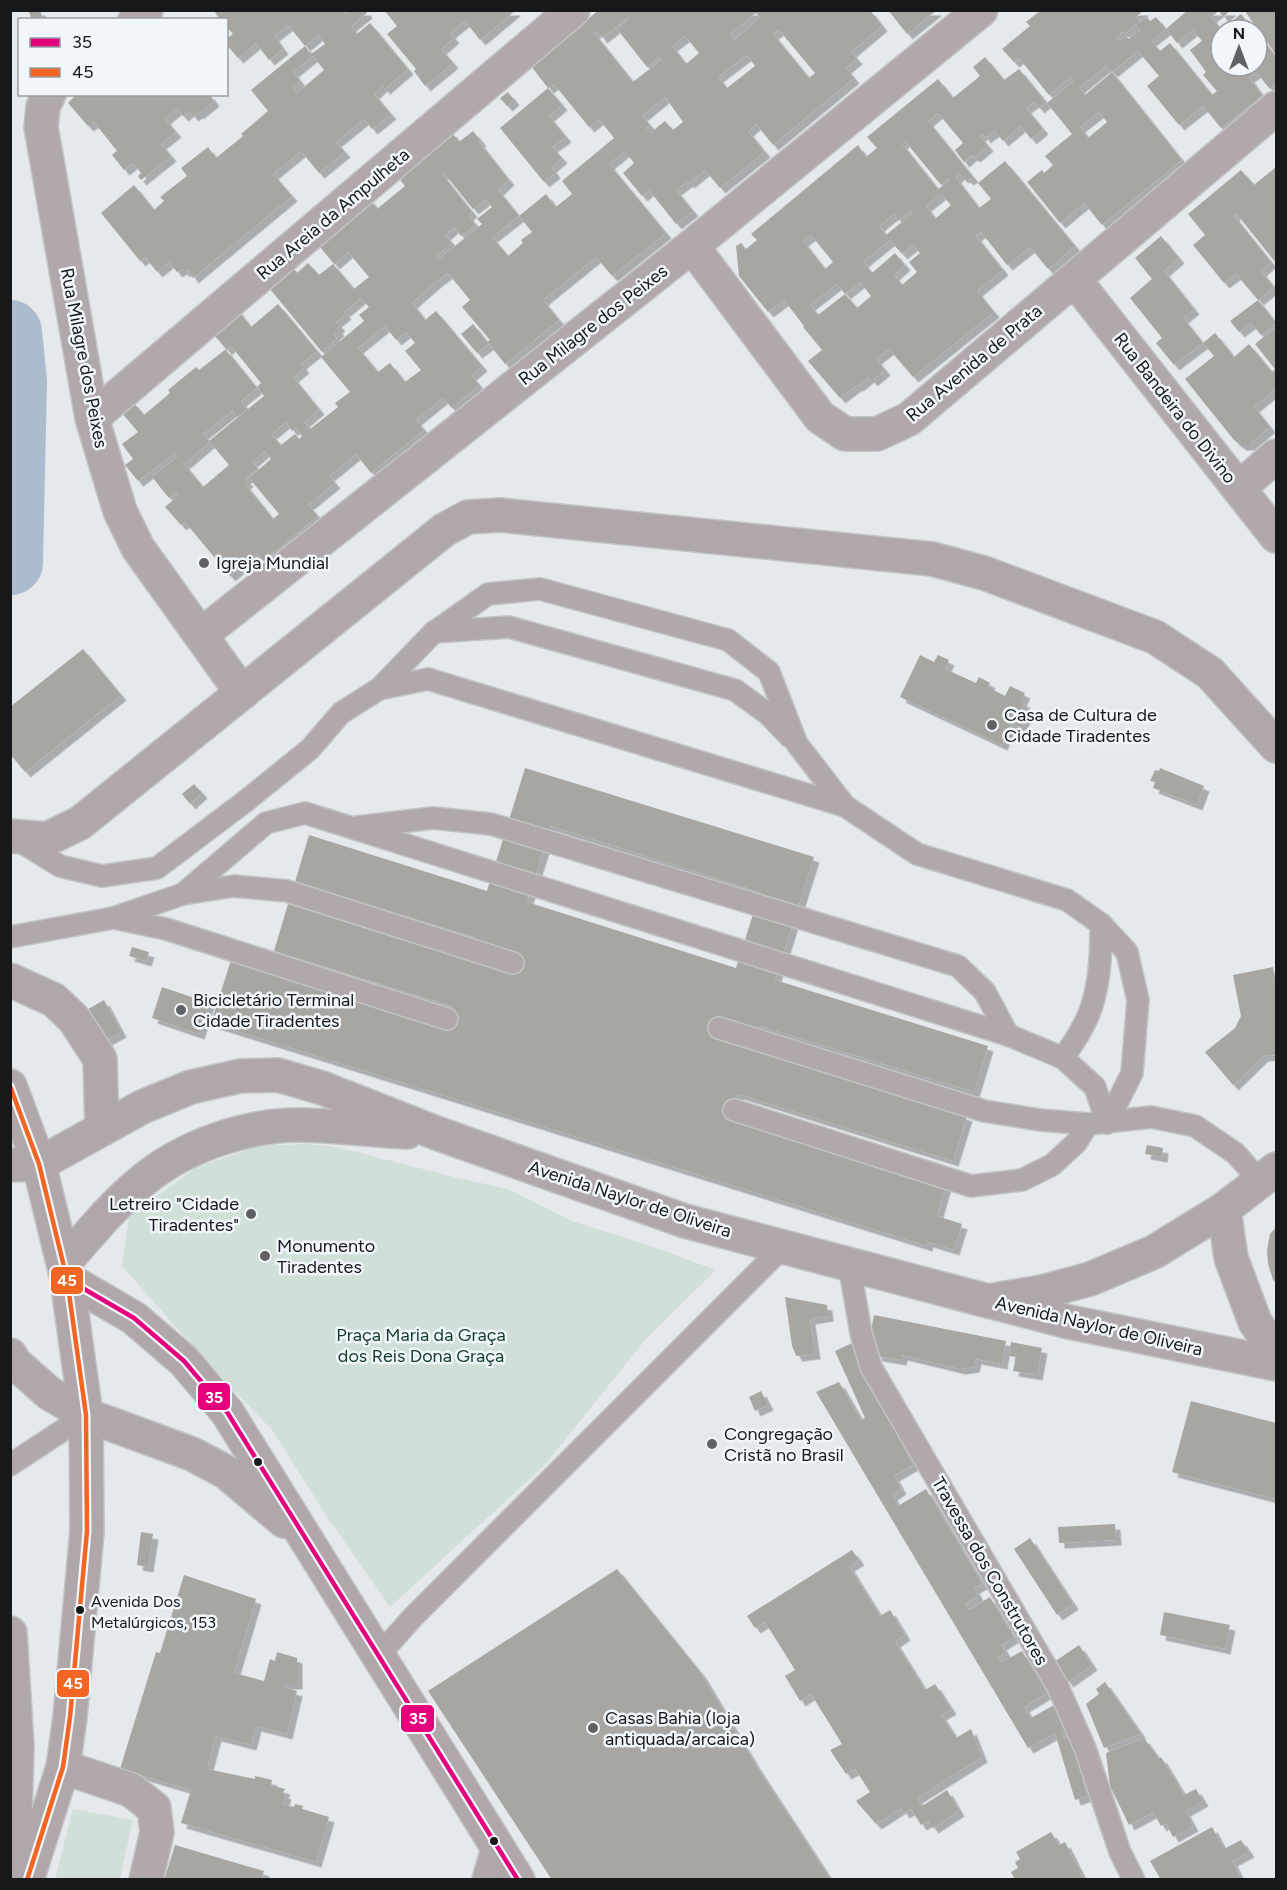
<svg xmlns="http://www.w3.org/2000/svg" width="1287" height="1890" viewBox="0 0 1287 1890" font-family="Figtree,sans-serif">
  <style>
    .green { fill: #d1dfd9 }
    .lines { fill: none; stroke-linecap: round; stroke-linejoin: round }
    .river { stroke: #acbccf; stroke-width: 64 }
    .building { fill: #a8a6a2; fill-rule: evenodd; filter: url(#shadow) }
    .lane-casing { stroke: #c1c3c5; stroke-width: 24 }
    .street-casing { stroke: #c1c3c5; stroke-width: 36 }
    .secondary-casing { stroke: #c1c3c5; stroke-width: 36 }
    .lane { stroke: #b0a8aa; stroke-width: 21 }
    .street { stroke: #b0a8aa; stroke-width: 33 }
    .secondary { stroke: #afa7a9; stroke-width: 33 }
    .bus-1-casing { stroke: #f1f6fb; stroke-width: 9 }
    .bus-2-casing { stroke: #f1f6fb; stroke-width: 9 }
    .bus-1 { stroke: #e5007d; stroke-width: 4.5 }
    .bus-2 { stroke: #f26522; stroke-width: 4.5 }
    .poi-dot { fill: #5f6163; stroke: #f1f6fb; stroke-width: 2 }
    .bus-dot { fill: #161819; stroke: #f1f6fb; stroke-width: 2 }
    .labels { text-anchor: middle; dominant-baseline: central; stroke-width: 5; stroke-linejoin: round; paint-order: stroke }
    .bus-label { font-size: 16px; fill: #161819; stroke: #f1f6fb; text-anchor: start }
    .street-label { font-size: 18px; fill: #161819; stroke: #f1f6fb }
    .poi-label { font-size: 18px; fill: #161819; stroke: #f1f6fb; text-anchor: start }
    .park-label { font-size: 18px; fill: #113c29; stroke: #f1f6fb }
    .line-badge { stroke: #f1f6fb; stroke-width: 2 }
    .badge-label { font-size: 16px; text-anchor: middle; font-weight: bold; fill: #fff }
  </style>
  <defs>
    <filter id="shadow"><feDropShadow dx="5.5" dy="5.5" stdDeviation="0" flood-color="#0004"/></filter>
  </defs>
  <rect width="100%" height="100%" fill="#e6e9ec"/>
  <g class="green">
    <path d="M305,1144L337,1147L458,1178L508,1189L572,1221L648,1245L716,1270L646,1339L544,1466L390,1607L326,1515L273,1431L209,1364L122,1266L129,1216L197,1167L258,1146Z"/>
    <path d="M73,1809L133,1820L120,1879H55Z"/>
  </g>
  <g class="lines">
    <path class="river" d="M10,332L15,382L11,563"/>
  </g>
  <g class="building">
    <path d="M28,10H40L43,20H32Z"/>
    <path d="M218,10H343L345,13L347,10H365L367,13L351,26L357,34L370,23L408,69L385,89L382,86L374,94L391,114L372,129L364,119L336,142L345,152L319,173L301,151L273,174L292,196L193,278L188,270L184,272L182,269L177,272L169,262L157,272L145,257L140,261L101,213L134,185L154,210L164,201L160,197L187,176L181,168L208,147L216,158L243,136L241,134L268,111L251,90L305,46L311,54L325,44L318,35L305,46L288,25L274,36L283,49L269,60L256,43L238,58L226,44V39L233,34L226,26V20H221L215,13ZM313,56L324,70L297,93L293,88L300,81L293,72Z"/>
    <path d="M384,10H516L480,40L465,21L450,33L454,38L441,49L453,63L425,86L414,71L416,69L387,34L397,26Z"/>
    <path d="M599,10H870L882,26L851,52L857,59L846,68L854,78L773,145L756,124L748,131L765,152L720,188L705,170L689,183L688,181L676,190L693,211L676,224L649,190L642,196L623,173L634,163L625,151L609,164L666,233L612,276L596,257L543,300L559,320L505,364L489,344L477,353L461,334L473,324L487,342L490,340L462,307L470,300L448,273L437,281L412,303L425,320L436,311L482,366L471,375L479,385L452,408L443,398L416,420L424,430L371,473L356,454L329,476L335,483L308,505L318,516L263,561L257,553L230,576L185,522L181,525L165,507L178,496L176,493L169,498L152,477L178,456L175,453L138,481L125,465L133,459L122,444L138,432L121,412L132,401L144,415L170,393L168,390L196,367L199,370L226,349L209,329L236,308L251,327L278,304L317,351L301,364L304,368L293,377L319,409L304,422L310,429L338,407L335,403L350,392L321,357L364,321L359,315L369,307L361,298L344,312L346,314L336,322L340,326L337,328L339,331L334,335L337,339L322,352L265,283L289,264L297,273L308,263L319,275L333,264L354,289L369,277L348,252L334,264L316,242L369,198L377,209L405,186L397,176L451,131L459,142L473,131L481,141L479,142L509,180L498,190L519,216L492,237L508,256L523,243L521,240L532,232L519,216L546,194L556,207L572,194L562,181L614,138L599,119L589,127L554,84L548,88L531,66ZM756,13L760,18L734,40L730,34ZM627,18L628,20L617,29L647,67L659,57L661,60L633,82L594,33L597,31L602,38ZM779,30L815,73L809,78L773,34ZM685,36L699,53L686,64L672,46ZM747,55L755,66L727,88L718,77ZM665,97L683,122L673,130L665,121L650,133L646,128L650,125L642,116ZM444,173L473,209L486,199L492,207L477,219L482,224L439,259L436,256L452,243L445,235L454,227L461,236L476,225L468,215L472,212L442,174ZM385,326L396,340L406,332L415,343L405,351L421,370L405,382L390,363L378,372L358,348ZM231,346L261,383L257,387L264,396L209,441L229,465L203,487L184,464L210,442L203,434L232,411L237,417L247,409L241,401L257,388L226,350ZM286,422L292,431L295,428L302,436L299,439L295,434L281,445L271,434ZM265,451L271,459L249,478L279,514L273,519L245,484L248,481L245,479L258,469L252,462Z"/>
    <path d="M888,10H937L907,34Z"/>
    <path d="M1041,10H1144L1136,17L1140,22L1147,17L1150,21L1156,17L1166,29L1151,41L1160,51L1170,43L1212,95L1217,91L1203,75L1206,72L1190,50L1202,41L1193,30L1177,43L1166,29L1188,10H1231L1223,17L1219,11L1211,17L1221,29V66H1257V33L1276,57V84L1270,89L1256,72L1249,77L1262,95L1221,128L1203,106L1179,125L1147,86L1159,76L1138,51L1112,72L1106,66L1079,88L1085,95L1112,72L1182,160L1102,225L1084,203L1060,223L1027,182L1042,170L1044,173L1053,165L1045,156L1072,134L1047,103L1074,81L1070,77L1049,95L1019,58L1014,62L1002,49L1030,26L1026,22ZM1136,24L1140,30L1129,39L1126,36L1119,41L1116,37L1123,31L1125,34ZM1099,112L1107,122L1088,138L1080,127Z"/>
    <path d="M1244,10H1276V56L1272,49Z"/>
    <path d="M1241,14L1254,30H1221Z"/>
    <path d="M985,57L1004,80L1019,69L1046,102L1039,108L1034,102L1026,108L1043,129L1031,139L1021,126L1003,141L995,131L985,138L983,134L980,136L988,146L975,157L972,155L964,162L955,150L963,143L938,113L928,121L973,177L968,180L965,177L963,178L959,174L956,178L979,208L991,199L978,183L1005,161L1075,246L1048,269L1030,247L1007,265L981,232L976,236L1003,270L977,291L994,312L913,377L889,349L876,359L885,370L872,381L869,377L858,386L857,385L840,398L808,361L822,350L803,327L804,326L784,300L768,312L739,276L736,246L741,243L746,249L757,240L751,234L858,145L866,157L877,148L867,137L938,79L953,98L980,76L973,67ZM905,141L941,185L948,178L950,180L938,189L902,144ZM941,194L951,205L935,219L926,206ZM911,211L913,213L886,235L879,226L894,214L898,221ZM811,235L833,262L825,269L803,241ZM890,240L902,254L913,245L920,253L909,262L917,272L902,285L894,275L905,265L895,253L872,273L863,262ZM860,282L871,296L857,308L845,294L818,315L810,305L837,284L845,294Z"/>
    <path d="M548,88L562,105L549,116L566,137L552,147L562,158L551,167L555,173L544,182L500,128Z"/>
    <path d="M508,92L514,100L507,106L500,98Z"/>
    <path d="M77,94H209L214,101L198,114L197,113L193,116L189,111L183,116L177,109L165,119L176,132L161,144L171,156L141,180L138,176L141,173L133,163L124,170L112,155L117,151L94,122L88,126L68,103Z"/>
    <path d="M1276,167V263L1236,213L1234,216L1271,262L1261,271L1274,287L1258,300L1236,274L1224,283L1193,245L1205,235L1188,214L1241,170L1254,185Z"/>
    <path d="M1161,236L1179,258L1164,271L1194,309L1183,318L1203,343L1215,333L1234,357L1249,344L1272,372L1275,369L1255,344L1276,327V389L1254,407L1270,427L1249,445H1241L1234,440L1185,379L1214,356L1203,343L1174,365L1156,343L1162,338L1130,298L1152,279L1135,258Z"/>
    <path d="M1258,300L1276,323L1261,335L1251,323L1239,332L1230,321Z"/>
    <path d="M83,649L121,695L25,772L10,754V707Z"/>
    <path d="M920,655L934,662L938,655L949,660L945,669L976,683L979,677L990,683L988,687L1005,696L1010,686L1025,693L1021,701L1025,703L1020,713L1026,716L1020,727L1012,723L1002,745L900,697Z"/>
    <path d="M525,768L814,857L775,980L988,1046L974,1092L760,1026L752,1049L967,1116L953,1161L738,1094L731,1117L946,1184L937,1216L962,1224L954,1250L928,1242L927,1246L211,1023L231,960L446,1026L452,1006L274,951L288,904L467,960L474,937L295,882L309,835L487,891ZM551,826L760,892L736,968L527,902Z"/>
    <path d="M1160,768L1204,786L1197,805L1153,788L1155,782L1150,781L1155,770L1159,771Z"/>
    <path d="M194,784L202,793L190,804L182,794Z"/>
    <path d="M132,947L149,952L146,961L129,956Z"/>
    <path d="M1273,967L1276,986V1055L1263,1056L1233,1085L1205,1052L1235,1028L1241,1016L1233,975Z"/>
    <path d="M162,987L209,1003L199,1034L152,1018Z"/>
    <path d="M104,1000L121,1032L96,1046L78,1015Z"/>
    <path d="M1147,1145L1163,1148L1162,1157L1145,1154Z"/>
    <path d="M1276,1227V1282L1273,1280L1268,1264L1267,1250L1270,1234Z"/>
    <path d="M785,1297L827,1305L828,1316L810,1319L815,1354L797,1356L796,1355L792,1346Z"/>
    <path d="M874,1315L1006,1341L1002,1364L976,1359L974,1367L960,1369L902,1355L901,1360L877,1356L871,1331Z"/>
    <path d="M1011,1342L1042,1348L1037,1375L1013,1371L1016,1357L1009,1356Z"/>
    <path d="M852,1343L866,1375L913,1465L894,1476L901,1489L892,1495L898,1506L926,1489L982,1584L974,1588L978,1596L965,1604L969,1610L990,1597L1014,1637L1001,1645L1006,1653L997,1658L1001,1663L1022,1651L1047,1693L1024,1707L1031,1718L1054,1705L1067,1726L1061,1730L1064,1738L1071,1736L1089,1777L1082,1779L1087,1796L1075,1800L1055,1733L1028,1748L816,1392L839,1382L861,1420L865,1418L835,1351Z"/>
    <path d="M761,1391L768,1405L755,1411L749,1397Z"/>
    <path d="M1191,1401L1276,1423V1499L1172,1472Z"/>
    <path d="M1115,1524L1116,1540L1059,1543L1058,1527Z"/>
    <path d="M141,1532L153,1534L148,1567L137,1565Z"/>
    <path d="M1030,1538L1073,1604L1057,1615L1014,1549Z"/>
    <path d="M852,1550L859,1560L849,1566L880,1616L890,1610L905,1635L895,1642L925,1690L935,1684L951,1709L941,1715L956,1738L971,1729L982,1757L917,1798L922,1806L947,1790L959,1811L933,1828L928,1821L921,1825L911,1809L904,1813L901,1808L876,1824L856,1801L870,1792L855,1769L846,1774L830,1750L842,1744L811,1694L800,1701L785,1676L795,1670L765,1622L755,1628L747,1616Z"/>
    <path d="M617,1569L701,1673L755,1764L831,1880H552L428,1691Z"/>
    <path d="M184,1575L256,1599L234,1673L264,1681L270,1659L275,1661L277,1652L297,1658V1684H283V1687L297,1691L287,1734L256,1726L251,1745L216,1736L207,1769L255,1779V1776L272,1780L271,1785L285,1789L283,1793L286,1794L283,1804L294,1807L295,1804L303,1806L302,1809L329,1817L316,1862L181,1823L191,1790L120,1769L156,1652L160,1653Z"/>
    <path d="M1164,1612L1230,1625L1225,1649L1160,1635Z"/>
    <path d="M1079,1645L1092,1665L1068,1682L1054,1662Z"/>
    <path d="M1105,1682L1141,1734L1104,1748L1086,1704L1099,1694L1096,1689Z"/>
    <path d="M1144,1738L1159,1759L1161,1757L1184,1795L1196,1789L1203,1801L1185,1811L1193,1826L1173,1837L1166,1823L1161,1826L1153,1812L1129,1825L1110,1786L1106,1753Z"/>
    <path d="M1212,1827L1224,1849L1241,1840L1249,1852L1232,1861L1242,1880H1161L1150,1861Z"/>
    <path d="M1051,1832L1059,1845L1065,1842L1084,1880H1015L1011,1872L1018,1868L1015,1862L1020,1859L1016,1852Z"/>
    <path d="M175,1845L264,1871L261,1880H164Z"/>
  </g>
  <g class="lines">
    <defs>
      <g id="lane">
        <path d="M434,632L509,627L735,690L768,714L790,737"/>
        <path d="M379,689L428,679L845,806L917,854L1067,900L1101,924L1127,952L1138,1000L1132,1073L1107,1123"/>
        <path d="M357,827L433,818L491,824L958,966L985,992L1008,1035"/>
        <path d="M18,840L60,866L102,876L157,868L247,800L310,749L341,713L379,689L433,633L488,594L540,589L728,640L769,672L797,744L845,806"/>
        <path d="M183,894L266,823L305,813L1008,1035L1063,1058L1095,1087L1107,1123"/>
        <path d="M114,918L166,929L447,1019"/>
        <path d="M10,937L113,918L183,894L234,886L287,891L513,963"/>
        <path d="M719,1028L984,1111L1040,1120L1088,1124L1151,1117L1195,1126L1235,1153L1261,1182"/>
        <path d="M1063,1058C1069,1049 1076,1040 1081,1030C1100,998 1101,959 1101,924"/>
        <path d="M734,1110L971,1186L1022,1180L1052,1165L1076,1143L1088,1124"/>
        <path d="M849,1264L861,1333L871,1367L1058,1687L1085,1748L1120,1852L1134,1880"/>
        <path d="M10,1465L86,1415"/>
        <path d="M379,1655L414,1616L783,1247"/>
      </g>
      <g id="street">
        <path d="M135,20L146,10"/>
        <path d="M49,94L43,107L41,127L92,418L120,511L138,548L242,693"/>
        <path d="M692,246L820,417L845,434H877L909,419L1276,108"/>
        <path d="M1074,279L1276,536"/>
        <path d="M92,418L573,10"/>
        <path d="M1239,488L1276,456"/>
        <path d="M201,635L692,246L981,10"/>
        <path d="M988,1301L1069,1322L1276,1364"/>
        <path d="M63,1767L131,1790L154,1808L157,1832L146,1880"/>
        <path d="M489,1880L498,1849"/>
      </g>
      <g id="secondary">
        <path d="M10,836L47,839L80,823L444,530L468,517L500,515L932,559L984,573L1155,637L1210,673L1276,746"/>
        <path d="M10,980L54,1000L74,1019L100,1059L102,1129"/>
        <path d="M10,1086L39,1164L67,1279L86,1415L87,1531L70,1717L63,1767L27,1880"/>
        <path d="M10,1165L39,1164L142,1107L191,1087L240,1076L278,1075L322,1088L439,1134L685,1221L988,1301L1042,1292L1090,1279L1154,1252L1224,1209L1276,1169"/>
        <path d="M1224,1209L1231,1258L1255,1322L1276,1353"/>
        <path d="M64,1263C88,1236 112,1206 140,1183C181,1147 247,1124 302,1125C337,1126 372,1130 407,1132"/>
        <path d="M67,1279L134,1318L184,1361L227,1412L518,1880"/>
        <path d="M10,1355L15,1363L49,1393L86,1415L192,1454L226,1472L284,1521"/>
        <path d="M10,1633L17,1746L14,1848L11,1880"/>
      </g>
    </defs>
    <use href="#lane" class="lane-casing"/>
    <use href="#street" class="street-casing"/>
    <use href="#secondary" class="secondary-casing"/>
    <use href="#lane" class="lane"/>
    <use href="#street" class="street"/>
    <use href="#secondary" class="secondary"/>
    <defs>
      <path id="bus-1" d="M67,1279L134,1318L184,1361L227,1412L518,1880"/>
      <path id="bus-2" d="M10,1086L39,1164L67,1279L86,1415L87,1531L70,1717L63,1767L27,1880"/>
    </defs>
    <use href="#bus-1" class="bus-1-casing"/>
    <use href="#bus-2" class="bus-2-casing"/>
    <use href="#bus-1" class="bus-1"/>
    <use href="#bus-2" class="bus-2"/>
  </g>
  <g class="poi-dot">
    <circle cx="204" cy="563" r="6"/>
    <circle cx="992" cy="725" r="6"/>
    <circle cx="181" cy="1010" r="6"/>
    <circle cx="251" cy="1214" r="6"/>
    <circle cx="265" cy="1256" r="6"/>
    <circle cx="712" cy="1444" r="6"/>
    <circle cx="593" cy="1728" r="6"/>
  </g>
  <g class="bus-dot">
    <circle cx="258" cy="1462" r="5"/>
    <circle cx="80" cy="1610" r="5"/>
    <circle cx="494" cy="1841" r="5"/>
  </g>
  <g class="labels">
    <g class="bus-label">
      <text x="91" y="1601">Avenida Dos<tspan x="91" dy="21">Metalúrgicos, 153</tspan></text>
    </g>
    <g class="street-label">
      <text transform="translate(333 214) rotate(-40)">Rua Areia da Ampulheta</text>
      <text transform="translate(593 325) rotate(-38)">Rua Milagre dos Peixes</text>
      <text transform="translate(84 358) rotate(79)">Rua Milagre dos Peixes</text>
      <text transform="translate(974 363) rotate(-40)">Rua Avenida de Prata</text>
      <text transform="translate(1175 408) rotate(52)">Rua Bandeira do Divino</text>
      <text transform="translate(630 1199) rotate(18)">Avenida Naylor de Oliveira</text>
      <text transform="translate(1099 1326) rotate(13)">Avenida Naylor de Oliveira</text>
      <text transform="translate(990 1571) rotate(60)">Travessa dos Construtores</text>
    </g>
    <g class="poi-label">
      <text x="216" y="563">Igreja Mundial</text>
      <text x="1004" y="715">Casa de Cultura de<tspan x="1004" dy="21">Cidade Tiradentes</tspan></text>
      <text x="193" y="1000">Bicicletário Terminal<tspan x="193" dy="21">Cidade Tiradentes</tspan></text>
      <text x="239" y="1204" text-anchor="end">Letreiro "Cidade<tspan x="239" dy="21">Tiradentes"</tspan></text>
      <text x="277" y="1246">Monumento<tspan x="277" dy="21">Tiradentes</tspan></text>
      <text x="724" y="1434">Congregação<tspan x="724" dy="21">Cristã no Brasil</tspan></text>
      <text x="605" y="1718">Casas Bahia (loja<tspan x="605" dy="21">antiquada/arcaica)</tspan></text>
    </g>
    <g class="park-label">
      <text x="421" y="1335">Praça Maria da Graça<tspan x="421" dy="21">dos Reis Dona Graça</tspan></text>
    </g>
  </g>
  <g class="line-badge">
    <rect x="50" y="1266" width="34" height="29" rx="6" fill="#f26522"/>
    <rect x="197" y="1382" width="34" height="29" rx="6" fill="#e5007d"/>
    <rect x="56" y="1669" width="34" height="29" rx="6" fill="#f26522"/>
    <rect x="400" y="1704" width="35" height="29" rx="6" fill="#e5007d"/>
  </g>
  <g class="badge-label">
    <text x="67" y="1286">45</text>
    <text x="214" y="1403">35</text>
    <text x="73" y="1689">45</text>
    <text x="418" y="1724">35</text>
  </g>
  <rect width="1287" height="1890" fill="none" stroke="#161819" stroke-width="24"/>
  <rect x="18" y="18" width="210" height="78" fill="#f1f6fb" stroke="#999da1" stroke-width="1.5"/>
  <rect x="30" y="38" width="30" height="9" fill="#e5007d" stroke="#999da1" stroke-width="1.5"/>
  <text x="72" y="48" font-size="18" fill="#161819">35</text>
  <rect x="30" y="68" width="30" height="9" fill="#f26522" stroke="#999da1" stroke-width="1.5"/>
  <text x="72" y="78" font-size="18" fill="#161819">45</text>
  <g transform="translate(1239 48)"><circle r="28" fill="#f1f6fb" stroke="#999da1" stroke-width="1.5"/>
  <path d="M0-4.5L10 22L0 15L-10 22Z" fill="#5f6163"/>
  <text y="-9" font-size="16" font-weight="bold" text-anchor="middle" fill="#161819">N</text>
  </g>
</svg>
